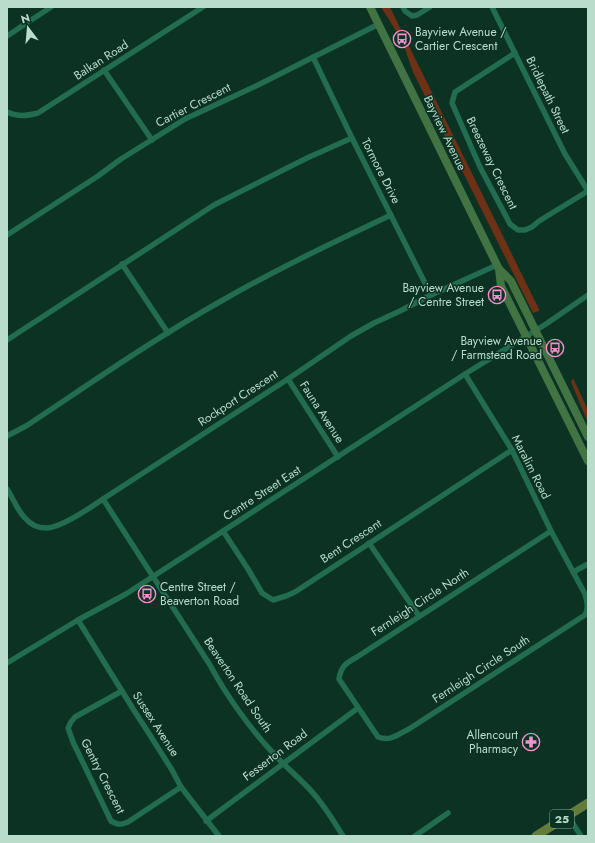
<svg xmlns="http://www.w3.org/2000/svg" width="595" height="843" viewBox="0 0 595 843" font-family="Jost,sans-serif">
  <style>
    .green { fill: #6d3115 }
    .lines { fill: none; stroke-linecap: round; stroke-linejoin: round }
    .street { stroke: #226c4f; stroke-width: 5.5 }
    .secondary { stroke: #427443; stroke-width: 8 }
    .primary { stroke: #637c37; stroke-width: 9 }
    .labels { text-anchor: middle; dominant-baseline: central; stroke-width: 3; stroke-linejoin: round; paint-order: stroke }
    .shield { fill: #0b3223; stroke: #85a999; stroke-width: 1 }
    .shield-label { font-size: 11px; font-weight: bold; fill: #b9dccb }
    .poi-label { font-size: 12px; fill: #b9dccb; stroke: #0b3223; text-anchor: end }
    .street-label { font-size: 12px; fill: #b9dccb; stroke: #0b3223 }
  </style>
  <rect width="100%" height="100%" fill="#0b3223"/>
  <g class="green">
    <path d="M381,7H390L402,32L398,34Z"/>
    <path d="M407,42L539,309V311L533,313L531,309L413,72L403,43Z"/>
    <path d="M573,378L588,410V423L571,382Z"/>
  </g>
  <g class="lines">
    <g class="street">
      <path d="M403,7L405,11L412,16L417,15L430,7"/>
      <path d="M492,7L565,154L588,191"/>
      <path d="M7,36L51,7"/>
      <path d="M515,53L455,92L452,103L480,167L510,224L518,230H525L532,227L539,221L588,191"/>
      <path d="M313,57L352,138L431,295"/>
      <path d="M104,70L152,140"/>
      <path d="M7,112C18,117 26,116 38,113L203,7"/>
      <path d="M7,235L98,176L121,159L185,119L258,85L379,24"/>
      <path d="M122,264L168,333"/>
      <path d="M7,340L214,205L307,158L352,138"/>
      <path d="M465,374L512,450L551,531L585,594C587,602 589,608 585,615L409,729C398,734 391,742 378,737L339,679C341,666 346,663 357,657L551,531"/>
      <path d="M288,379L338,457"/>
      <path d="M7,436L26,426C91,383 155,338 223,300C277,269 334,242 391,215"/>
      <path d="M7,489C13,498 17,510 25,518C30,524 37,528 46,528C61,528 90,508 103,499L288,379L351,336L374,323L400,311L431,295L497,265"/>
      <path d="M103,499L210,665C226,695 251,730 274,754C289,771 308,784 321,803C329,813 336,825 343,836"/>
      <path d="M223,531L248,569L262,593L273,600L286,596L295,592L512,450"/>
      <path d="M369,543L419,616"/>
      <path d="M573,572L588,564"/>
      <path d="M78,620L135,712L148,732L172,770L181,787L219,836"/>
      <path d="M7,663L78,620L126,594L465,374L546,324L588,295"/>
      <path d="M122,691L75,717L71,722L68,728L73,742L111,821C118,825 121,825 128,822L181,787"/>
      <path d="M568,816L581,836"/>
      <path d="M206,821L358,708"/>
      <path d="M415,836L448,813"/>
    </g>
    <g class="secondary">
      <path d="M370,7L497,265L499,269L501,286L588,461"/>
      <path d="M499,269L511,281L588,437"/>
    </g>
    <path class="primary" d="M536,836L588,803"/>
  </g>
  <defs>
    <symbol id="bus-ring" viewBox="-11 -11 22 22"><circle r="9.5" fill="#0b3223" stroke="#f790ce" stroke-width="1.5"/><path d="M-5-6H5V4H4V6H2V4H-2V6H-4V4H-5ZM-3.5-4V0h7V-4ZM-3.5 1.2v1.5H-2V1.2ZM2 1.2v1.5H3.5V1.2Z" fill="#f790ce"/></symbol>
    <symbol id="pharmacy-ring" viewBox="-11 -11 22 22"><circle r="9.5" fill="#0b3223" stroke="#f790ce" stroke-width="1.5"/><path d="M-2-6h4v4h4v4h-4v4h-4v-4h-4v-4h4Z" fill="#f790ce"/></symbol>
  </defs>
  <g fill-rule="evenodd">
    <use href="#bus-ring" x="392" y="29" width="20" height="20"/>
    <use href="#bus-ring" x="487" y="285" width="20" height="20"/>
    <use href="#bus-ring" x="545" y="338" width="20" height="20"/>
    <use href="#bus-ring" x="137" y="584" width="20" height="20"/>
    <use href="#pharmacy-ring" x="521" y="732" width="20" height="20"/>
  </g>
  <g class="labels">
    <rect class="shield" x="550" y="810" width="24" height="18" rx="3"/>
    <g class="shield-label">
      <text x="562" y="819">25</text>
    </g>
    <g class="poi-label">
      <text x="415" y="32" text-anchor="start">Bayview Avenue /<tspan x="415" dy="14">Cartier Crescent</tspan></text>
      <text x="484" y="288">Bayview Avenue<tspan x="484" dy="14">/ Centre Street</tspan></text>
      <text x="542" y="341">Bayview Avenue<tspan x="542" dy="14">/ Farmstead Road</tspan></text>
      <text x="160" y="587" text-anchor="start">Centre Street /<tspan x="160" dy="14">Beaverton Road</tspan></text>
      <text x="518" y="735">Allencourt<tspan x="518" dy="14">Pharmacy</tspan></text>
    </g>
    <g class="street-label">
      <text transform="translate(101 60) rotate(-33)">Balkan Road</text>
      <text transform="translate(548 95) rotate(64)">Bridlepath Street</text>
      <text transform="translate(193 105) rotate(-27)">Cartier Crescent</text>
      <text transform="translate(445 133) rotate(64)">Bayview Avenue</text>
      <text transform="translate(492 163) rotate(64)">Breezeway Crescent</text>
      <text transform="translate(381 171) rotate(63)">Tormore Drive</text>
      <text transform="translate(238 398) rotate(-33)">Rockport Crescent</text>
      <text transform="translate(322 412) rotate(57)">Fauna Avenue</text>
      <text transform="translate(531 467) rotate(63)">Maralim Road</text>
      <text transform="translate(262 493) rotate(-33)">Centre Street East</text>
      <text transform="translate(351 541) rotate(-33)">Bent Crescent</text>
      <text transform="translate(420 602) rotate(-33)">Fernleigh Circle North</text>
      <text transform="translate(481 669) rotate(-33)">Fernleigh Circle South</text>
      <text transform="translate(238 685) rotate(56)">Beaverton Road South</text>
      <text transform="translate(156 724) rotate(57)">Sussex Avenue</text>
      <text transform="translate(275 755) rotate(-37)">Fesserton Road</text>
      <text transform="translate(103 776) rotate(63)">Gentry Crescent</text>
    </g>
  </g>
  <rect width="595" height="843" fill="none" stroke="#b9dccb" stroke-width="16"/>
  <g transform="translate(28 28) rotate(344)" stroke="#0b3223" stroke-width="3" paint-order="stroke">
  <path d="M0-3L7 15L0 10L-7 15Z" fill="#b9dccb"/>
  <text y="-6" font-size="11" font-weight="bold" text-anchor="middle" fill="#b9dccb">N</text>
  </g>
</svg>
